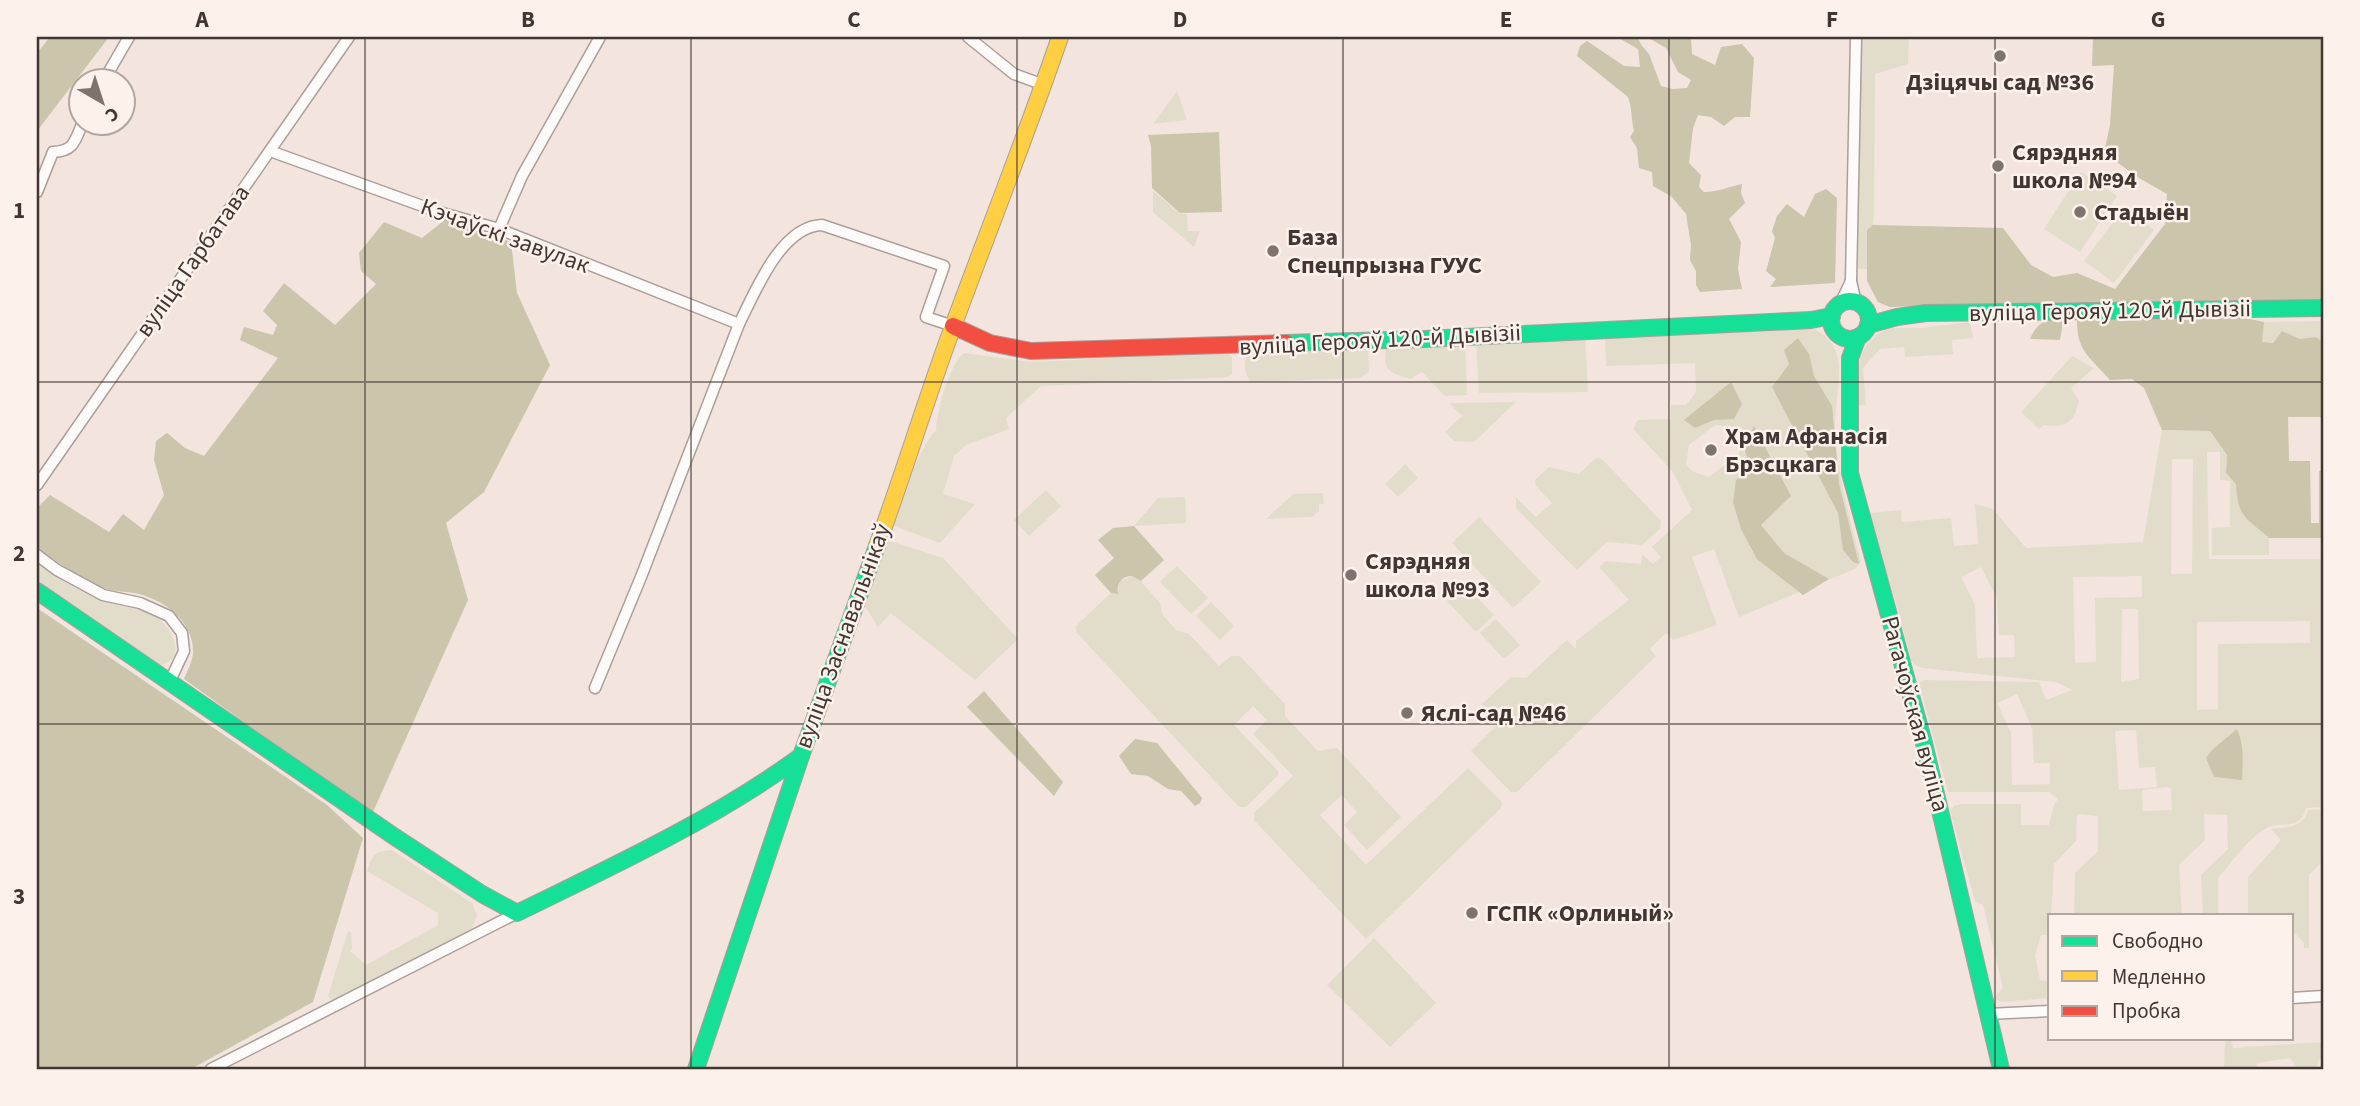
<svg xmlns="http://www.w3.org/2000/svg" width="2360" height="1106" viewBox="0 0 2360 1106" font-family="'Source Sans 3',sans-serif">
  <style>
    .green { fill: #e2ddcb; fill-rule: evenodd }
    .forest { fill: #cac5ab }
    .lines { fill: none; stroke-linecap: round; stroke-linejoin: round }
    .street-casing { stroke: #ab9f9a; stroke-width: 13 }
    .fast-casing { stroke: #ab9f9a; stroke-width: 18 }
    .slow-casing { stroke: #ab9f9a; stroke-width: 18 }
    .jam-casing { stroke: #ab9f9a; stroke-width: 18 }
    .street { stroke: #fdfbfa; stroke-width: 10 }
    .fast { stroke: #16e098; stroke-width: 16 }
    .slow { stroke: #ffcf43; stroke-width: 16 }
    .jam { stroke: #f24e42; stroke-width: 16 }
    .grid { fill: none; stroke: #413631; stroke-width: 2; stroke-opacity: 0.55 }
    .poi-dot { fill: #7f736d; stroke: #fdf1ec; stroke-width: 2.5 }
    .labels { text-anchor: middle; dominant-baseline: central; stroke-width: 5; stroke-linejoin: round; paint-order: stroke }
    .poi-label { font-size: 24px; font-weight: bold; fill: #413631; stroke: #fdf1ec; text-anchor: start }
    .street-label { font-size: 24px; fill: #413631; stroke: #fdf1ec }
    .neatline { fill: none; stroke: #413631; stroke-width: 2.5 }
    .grid-label { font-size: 23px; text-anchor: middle; font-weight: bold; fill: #413631 }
  </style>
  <rect width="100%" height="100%" fill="#f3e4dd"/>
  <g class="green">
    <path d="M1858,37H1909L1908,64L1875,74L1874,214L1873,225L1867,230L1868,269H1853Z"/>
    <path d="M1177,91L1187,120L1153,124Z"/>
    <path d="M2081,172L2117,196L2080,252L2044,229Z"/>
    <path d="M1153,191L1180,214H1187L1188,231H1200L1194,247L1153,212Z"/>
    <path d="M2124,208L2154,230L2114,283L2084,261Z"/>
    <path d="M2323,321V342L2316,337L2300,339L2282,331L2273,343L2261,342L2264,322Z"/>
    <path d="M1970,322L1973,338L1952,340L1953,354L1905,357L1904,347L1880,349L1863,368L1866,405L1856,406L1860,357L1866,346L1877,334L1891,328H1921Z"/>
    <path d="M1811,328C1826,334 1834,342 1838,359C1842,375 1834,409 1835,429C1837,475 1850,518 1861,562L1855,569L1739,617L1714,549L1692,557L1717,625L1673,640L1666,633L1650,649L1656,656L1517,792H1511L1471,751L1500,722L1482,704L1511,677L1526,678L1567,640L1576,649V641L1629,600L1599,567L1606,561L1641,564L1642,554L1653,564L1661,557L1652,547L1692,510L1673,472L1633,429L1638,420L1671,419V405H1686L1696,392L1695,363L1606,366L1605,330ZM1715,425L1742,428L1739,454L1709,477L1692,471L1686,464L1689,445Z"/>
    <path d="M1585,337L1588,392L1479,393L1476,343Z"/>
    <path d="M1465,342L1467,395L1445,396L1422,372L1410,379C1390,372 1382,372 1386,349Z"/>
    <path d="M1363,344L1368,350L1369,372L1359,378L1251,382C1243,373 1243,359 1250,350Z"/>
    <path d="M1226,352L1232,357V374L1228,377L1041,386L1006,418L1009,429L966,445L954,456L943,494L975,504L940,543L894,526C895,509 923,440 936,431C936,413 950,363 964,353L1032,362Z"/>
    <path d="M2072,356L2094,368L2071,388L2079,401C2074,422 2067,428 2044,425L2039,429L2021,412Z"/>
    <path d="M1516,402L1474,442L1454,441L1445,432L1462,416L1449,403Z"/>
    <path d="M2162,430L2210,431L2227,455L2226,473L2236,483C2238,518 2245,517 2269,538V555H2212V528L2230,527V481L2220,480V452H2207L2209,559H2323V807L2306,808C2299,833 2282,819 2265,829C2247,840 2232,862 2218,878V915H2203L2201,875L2228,849L2227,815L2204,814L2205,840L2179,865L2182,915H2074L2075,873L2098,851V816L2077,814L2076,841L2054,864L2050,935H2041L2035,955L2040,980L2050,981V998L2001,1002L1994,998L2003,988L1983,905L1975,901L1950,811L1954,806L1961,804H2021V825H2049L2054,805L2058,799L2049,792H1948L1919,683L1925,680L2039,682L2046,700L2072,690L2056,682L1922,668L1915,665L1911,660L1896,603L1868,515L1871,513L1901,510L1902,522L1951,518L1954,546L1978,544L1975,504L1993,509L2026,548L2143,542ZM2172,459H2193L2192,574H2171ZM1981,567L1997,599L1999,635H2014L2015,657L1977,658L1975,605L1961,577ZM2142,576V597L2095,598L2096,662L2075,663L2073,577ZM2122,609H2138L2139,679L2121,682ZM2197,622L2310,621V643L2218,644V709L2197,710ZM2017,694L2032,728L2034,763H2050V784L2012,785L2011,733L1997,703ZM2136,730L2139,768L2155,767L2157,787L2119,790L2115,731ZM2168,787L2171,789L2172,810L2143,811L2142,790Z"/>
    <path d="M1596,458L1602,459L1661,521L1660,529L1642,545L1607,542L1577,570L1516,508V497L1536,517L1552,503L1536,486L1535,480L1549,467L1579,474Z"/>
    <path d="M1405,464L1418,478L1398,497L1385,484Z"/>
    <path d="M1046,490L1061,506L1029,536L1014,520Z"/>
    <path d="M1323,493L1324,504H1319V511L1312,517L1266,519L1293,494Z"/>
    <path d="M1185,497L1186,523L1134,526L1158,498Z"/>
    <path d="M1479,517L1541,582L1513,608L1452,543Z"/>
    <path d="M890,541L943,558L1018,639L975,680L891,613L878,627L863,603L885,545Z"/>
    <path d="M37,562C60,581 84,595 113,604C126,608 142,609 155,616C171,626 189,659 161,665L37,583Z"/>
    <path d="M1177,566L1208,598L1191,614L1160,582Z"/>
    <path d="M1132,576L1139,579L1160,603L1162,614L1176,630L1189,634L1219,666L1231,656H1240L1285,704V716L1318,751L1337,748L1401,817L1367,850L1344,825L1357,812L1342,795L1320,815L1366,865L1468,768L1502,802L1501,808L1366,939L1254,820V813L1293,776L1253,734L1267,720L1253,706L1234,725L1278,771V775L1246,807H1239L1076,632V626L1111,593L1117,594L1120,581Z"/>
    <path d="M1465,585L1494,615L1476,632L1447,601Z"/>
    <path d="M1211,602L1234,626L1220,640L1196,616Z"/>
    <path d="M1496,619L1520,645L1504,659L1480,633Z"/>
    <path d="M2323,809V861L2309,875V948H2304V943L2292,930V915H2248V877L2281,840L2271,829C2287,827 2303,828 2308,810Z"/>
    <path d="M392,850L472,903L477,915L472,928L333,1001L328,996L348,931L351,932L352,948L350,951L366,965L438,925V913L367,871C372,855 375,851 392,850Z"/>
    <path d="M1374,938L1436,1003L1390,1047L1327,985Z"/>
    <path d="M2231,1040L2233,1048L2323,1042V1057L2319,1059L2316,1069H2298L2290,1058L2257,1063L2256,1069H2224L2225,1042Z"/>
  </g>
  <g class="forest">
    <path d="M50,37H109L37,131V53Z"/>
    <path d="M1617,37H1637L1642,46L1649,54L1661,86L1673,89L1687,88L1691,80L1678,72L1666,48L1647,37L1691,39L1692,54L1715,65L1721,47L1742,44L1754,58L1750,117H1735L1724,126L1711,117L1698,115L1693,128L1689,163L1701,175L1699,187L1704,192C1718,192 1728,187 1742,184L1741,193L1745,203L1729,219L1741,242L1738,269L1742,289L1700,292L1696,285V271L1690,260L1691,245L1686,214L1672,197L1653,186L1652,172L1639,168L1637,148L1630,137L1634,131C1631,118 1632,107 1628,97L1577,56L1580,46L1587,41L1624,66L1640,67L1638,49Z"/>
    <path d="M2093,37H2323V301L2065,302L1890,307L1878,302L1867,281V230L1873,225L2003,228L2031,265L2053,277L2077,273L2115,289L2165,224L2167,194L2139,178L2104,153L2110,125L2114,65L2092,66Z"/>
    <path d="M1219,132L1222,212L1180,213L1152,188L1151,146L1148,135Z"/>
    <path d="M1826,189L1837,198L1835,283L1770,287L1776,279L1766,271L1775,238L1772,231L1777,216L1787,204L1804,217L1815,194Z"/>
    <path d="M446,219L511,242L517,293L550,365L484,492L446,523L468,600L372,814L184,679C187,672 192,662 193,654C195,621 162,598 134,593C125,591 116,592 107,589C84,582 57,561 37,548V508L50,495L109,532L123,514L144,530L164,495L154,460L156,441L167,433L185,448L204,456L278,358L240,340L244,327L273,335L277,325L263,311L284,283L335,325L376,284L361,271L359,253L384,222L422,238Z"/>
    <path d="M2225,314L2264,322L2262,342L2273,343L2282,331L2300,339L2316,337L2323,342V417H2288L2289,461H2310L2311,523H2319V471H2323V538H2269C2245,517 2238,518 2236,484L2226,473L2227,455L2210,431L2162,430L2144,388L2132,379L2110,380C2090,357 2076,351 2077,318Z"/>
    <path d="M2064,315L2060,340L2030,339C2036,323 2049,317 2064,315Z"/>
    <path d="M1798,338L1809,354L1814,376L1832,406L1839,484L1859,564L1853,562L1843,550L1838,513L1772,387L1789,364L1784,350Z"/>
    <path d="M1731,382L1742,404L1734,419L1714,420L1695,428L1684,420Z"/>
    <path d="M1754,426L1791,496L1761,525L1784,553L1829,579L1803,595L1757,559L1741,529L1733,502L1736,480L1750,469L1744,447Z"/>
    <path d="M1134,526L1164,560L1141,581L1132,576C1122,576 1116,583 1118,594L1111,593L1095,575L1114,558L1098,540L1113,528Z"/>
    <path d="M37,608L327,805L363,838L313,1002L191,1069H37Z"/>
    <path d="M984,691L1063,782L1054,796L967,707Z"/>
    <path d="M2237,729C2244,745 2243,763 2242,780L2214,777L2206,758L2211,751Z"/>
    <path d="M1135,739L1157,743L1202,798L1200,803L1195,806L1181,791L1168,789L1148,776L1131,774L1119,756Z"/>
  </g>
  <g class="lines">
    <defs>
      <g id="street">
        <path d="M968,37L1014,74L1044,85"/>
        <path d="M104,80L129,37"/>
        <path d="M270,151L439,212L499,229L739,324"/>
        <path d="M37,192L53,152C75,151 75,140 83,122"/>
        <path d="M499,229L522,176L600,37"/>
        <path d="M1856,303L1851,281L1856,37"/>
        <path d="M1840,304L1851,281"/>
        <path d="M37,485L349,37"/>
        <path d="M37,555L57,570L103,595L140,603L169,616L182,633L184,651L170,681"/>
        <path d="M595,688L641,577L739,324C755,292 781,226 822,225L944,266L926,317L953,326"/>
        <path d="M2292,998L2323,996"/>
        <path d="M1988,1014L2050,1011"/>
        <path d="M211,1069L517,913"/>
      </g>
      <g id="fast">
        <circle cx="1850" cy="320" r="19"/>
        <path d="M1868,325L1897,317L1926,313L2323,308"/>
        <path d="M1858,337L1850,358V473L1924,743L2001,1069"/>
        <path d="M1286,343L1425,339L1811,320L1832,316"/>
        <path d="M37,591L392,835L482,894L517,913C615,865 713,820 801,756"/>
        <path d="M696,1069L801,756L877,546"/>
      </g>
      <path id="slow" d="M877,546C902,478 923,409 948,340C985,239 1025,139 1060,37"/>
      <path id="jam" d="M953,326L990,343L1031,351L1286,343"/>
    </defs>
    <use href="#street" class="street-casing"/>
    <use href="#fast" class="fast-casing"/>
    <use href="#slow" class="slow-casing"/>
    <use href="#jam" class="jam-casing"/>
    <use href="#street" class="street"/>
    <use href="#fast" class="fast"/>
    <use href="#slow" class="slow"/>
    <use href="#jam" class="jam"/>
  </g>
  <path class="grid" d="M365,37V1069M691,37V1069M1017,37V1069M1343,37V1069M1669,37V1069M1995,37V1069M37,382H2323M37,724H2323"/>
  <g class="poi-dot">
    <circle cx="2000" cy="56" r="7"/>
    <circle cx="1998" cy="166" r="7"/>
    <circle cx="2080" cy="212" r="7"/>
    <circle cx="1273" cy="251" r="7"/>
    <circle cx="1711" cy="450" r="7"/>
    <circle cx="1351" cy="575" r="7"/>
    <circle cx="1407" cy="713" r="7"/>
    <circle cx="1472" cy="913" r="7"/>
  </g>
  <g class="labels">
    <g class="poi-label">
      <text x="2000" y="82" text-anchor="middle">Дзіцячы сад №36</text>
      <text x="2012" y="152">Сярэдняя<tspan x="2012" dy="28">школа №94</tspan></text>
      <text x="2094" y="212">Стадыён</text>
      <text x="1287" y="237">База<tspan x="1287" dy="28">Спецпрызна ГУУС</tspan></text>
      <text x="1725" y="436">Храм Афанасія<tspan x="1725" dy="28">Брэсцкага</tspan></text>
      <text x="1365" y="561">Сярэдняя<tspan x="1365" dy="28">школа №93</tspan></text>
      <text x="1421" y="713">Яслі-сад №46</text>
      <text x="1486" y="913">ГСПК «Орлиный»</text>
    </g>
    <g class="street-label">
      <text transform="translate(505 236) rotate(20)">Кэчаўскі завулак</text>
      <text transform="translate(193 261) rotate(-55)">вуліца Гарбатава</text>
      <text transform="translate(2110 311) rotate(-1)">вуліца Герояў 120-й Дывізіі</text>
      <text transform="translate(1380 340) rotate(-3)">вуліца Герояў 120-й Дывізіі</text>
      <text transform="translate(843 636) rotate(-70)">вуліца Заснавальнікаў</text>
      <text transform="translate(1915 714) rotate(75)">Рагачоўская вуліца</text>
    </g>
  </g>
  <rect width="2360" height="1106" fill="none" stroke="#fdf1ec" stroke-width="77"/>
  <rect x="2048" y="914" width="245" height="126" fill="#fdf1ec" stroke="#b2a6a1" stroke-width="2"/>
  <rect x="2062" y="936" width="35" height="10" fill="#16e098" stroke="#b2a6a1" stroke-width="2"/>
  <text x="2112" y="948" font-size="21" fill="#413631">Свободно</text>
  <rect x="2062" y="971" width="35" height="10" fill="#ffcf43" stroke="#b2a6a1" stroke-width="2"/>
  <text x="2112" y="984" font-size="21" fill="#413631">Медленно</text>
  <rect x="2062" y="1006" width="35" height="10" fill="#f24e42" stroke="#b2a6a1" stroke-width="2"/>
  <text x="2112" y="1018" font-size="21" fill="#413631">Пробка</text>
  <g transform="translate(102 102) rotate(141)"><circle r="33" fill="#fdf1ec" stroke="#b2a6a1" stroke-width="2"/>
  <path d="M0-5L12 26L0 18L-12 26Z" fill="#7f736d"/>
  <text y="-10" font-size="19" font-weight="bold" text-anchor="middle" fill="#413631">С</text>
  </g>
  <rect x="38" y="38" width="2284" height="1030" class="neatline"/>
  <g class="grid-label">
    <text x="202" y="27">A</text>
    <text x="528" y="27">B</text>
    <text x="854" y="27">C</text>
    <text x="1180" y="27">D</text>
    <text x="1506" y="27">E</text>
    <text x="1832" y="27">F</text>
    <text x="2158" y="27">G</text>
    <text x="19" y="218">1</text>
    <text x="19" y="561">2</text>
    <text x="19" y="904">3</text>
  </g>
</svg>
